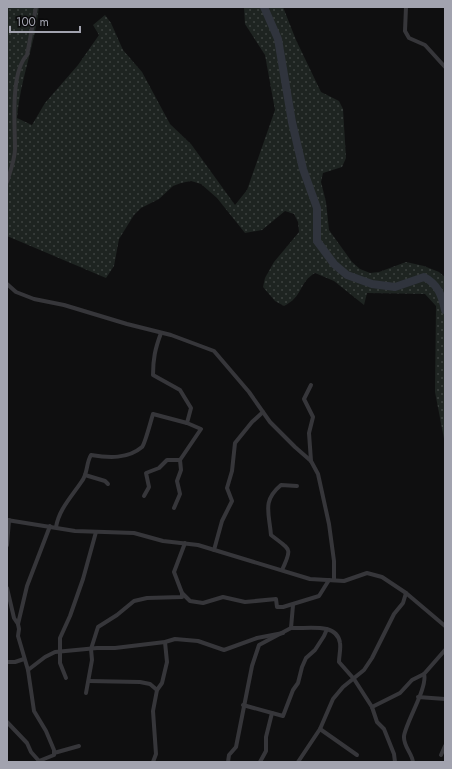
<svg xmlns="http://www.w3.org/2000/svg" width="452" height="769" viewBox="0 0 452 769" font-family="Jost,sans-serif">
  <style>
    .grass { fill: url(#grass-dots) }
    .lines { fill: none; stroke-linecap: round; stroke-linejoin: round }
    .river { stroke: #30343d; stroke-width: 8 }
    .minor { stroke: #36363a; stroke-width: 4 }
  </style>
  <defs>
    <pattern id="grass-dots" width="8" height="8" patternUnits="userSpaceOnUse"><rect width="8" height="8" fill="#1e2421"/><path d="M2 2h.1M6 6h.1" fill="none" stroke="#3c413f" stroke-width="1.8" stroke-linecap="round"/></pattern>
  </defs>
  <rect width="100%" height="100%" fill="#0f0f10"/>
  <path class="grass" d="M7,7H39C35,45 20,80 17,118L32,125L45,103L78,65L99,35L93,25L105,15L111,23L123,50L142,72L170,124L191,144L235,205L247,190L275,110L265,55L245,24L244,7H283L296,40L321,92L339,101L343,109L346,158L342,167L323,173L321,182L326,202L329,230L352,262L360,269L370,273L379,272L406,262L424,266L439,272L445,277V444L435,392L436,306L425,294L367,293L364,305L334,281L315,273C299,282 303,297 284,306L275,301L263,287L265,278L274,262L299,232L298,222L294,214L285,211L262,230L245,233L217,198L201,184L191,181L181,183L173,186L159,199L141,208L134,215L119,239L114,266L106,278L7,236Z"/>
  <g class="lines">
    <path class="river" d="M264,7L278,39L292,122L303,169L317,208V241L334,264L347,275L372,284L395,287L424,277C438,284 442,296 445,310"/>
    <g class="minor">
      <path d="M406,7L405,31L409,38L425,45L445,67"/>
      <path d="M7,182C10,172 15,159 15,149C15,124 10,73 27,55L36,7"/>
      <path d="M7,284L16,292L34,299L64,305L127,324L171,335L214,351L249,392L270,422L295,447L311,461L318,474L329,524L334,561V580"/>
      <path d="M161,333C155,349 153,359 153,375L180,390L191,408L187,423L201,429L180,460L181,470L177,481L180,494L174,508"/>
      <path d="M311,461L309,433L313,417L304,399L311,385"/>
      <path d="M85,475L105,481L108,484"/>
      <path d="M144,496L149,487L146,473L159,468L167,460H180"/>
      <path d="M7,520L75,531L134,533L163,541L198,545L310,579L344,581L367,573L382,577L406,593L445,626"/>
      <path d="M56,527C59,509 72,496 82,481C88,473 86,463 91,455C109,458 128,459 142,447C145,444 151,420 153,414L187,423"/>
      <path d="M185,543L174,572L182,593L190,601L203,603L223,597L245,602L276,599L277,607H283L319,596L329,580"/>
      <path d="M7,545L9,520"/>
      <path d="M214,550L222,521L232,501L227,488L232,471L235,443L252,422L263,412"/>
      <path d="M282,570C293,547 290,550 271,535C269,512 262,501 281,485L297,486"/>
      <path d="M7,588L14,618L18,624"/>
      <path d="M293,605L291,628C307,629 337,622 340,643C341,649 339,656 339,662L354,679L372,707L377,722L384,729L394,754L395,762"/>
      <path d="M7,662H15L24,659"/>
      <path d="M28,670L45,657L55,652L97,648H115L165,642L175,639L198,641L224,650L257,638L283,633"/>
      <path d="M66,678L60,663V638L70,616L83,579L96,532"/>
      <path d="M89,681L140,682L150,684L157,690"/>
      <path d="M86,693L92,660L91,649L98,627L117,615L134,601L147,598L182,597V593"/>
      <path d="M418,697L445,699"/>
      <path d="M243,705L283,716L293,690L298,683L302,667L306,658L315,650L324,636L327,629"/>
      <path d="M372,707L400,693L412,680L424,674"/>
      <path d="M7,722L27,743L31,752L39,761"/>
      <path d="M320,729L357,755"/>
      <path d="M54,753L79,746"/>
      <path d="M441,755L445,746"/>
      <path d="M39,761L54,755V750L46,731L34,711L28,670L18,636L19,629L18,624L27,586L50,526"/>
      <path d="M153,762L156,754L153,711L157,690L162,683L167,662L165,642"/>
      <path d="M228,762L229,755L236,747L252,666L259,645L291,628"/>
      <path d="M260,762L266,751V737L272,713"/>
      <path d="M298,762L320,729L333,699L343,687L364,670L372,658L394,614L403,603L406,593"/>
      <path d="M413,762C412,753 403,746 404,736C406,722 428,687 424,674L445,650"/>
    </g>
  </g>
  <rect width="452" height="769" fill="none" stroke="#a2a3af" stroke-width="16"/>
  <path d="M10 26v6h70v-6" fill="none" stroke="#a2a3af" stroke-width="2"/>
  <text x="16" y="26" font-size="12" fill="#a2a3af" stroke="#0a0a0b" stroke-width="3" paint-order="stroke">100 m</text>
</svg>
